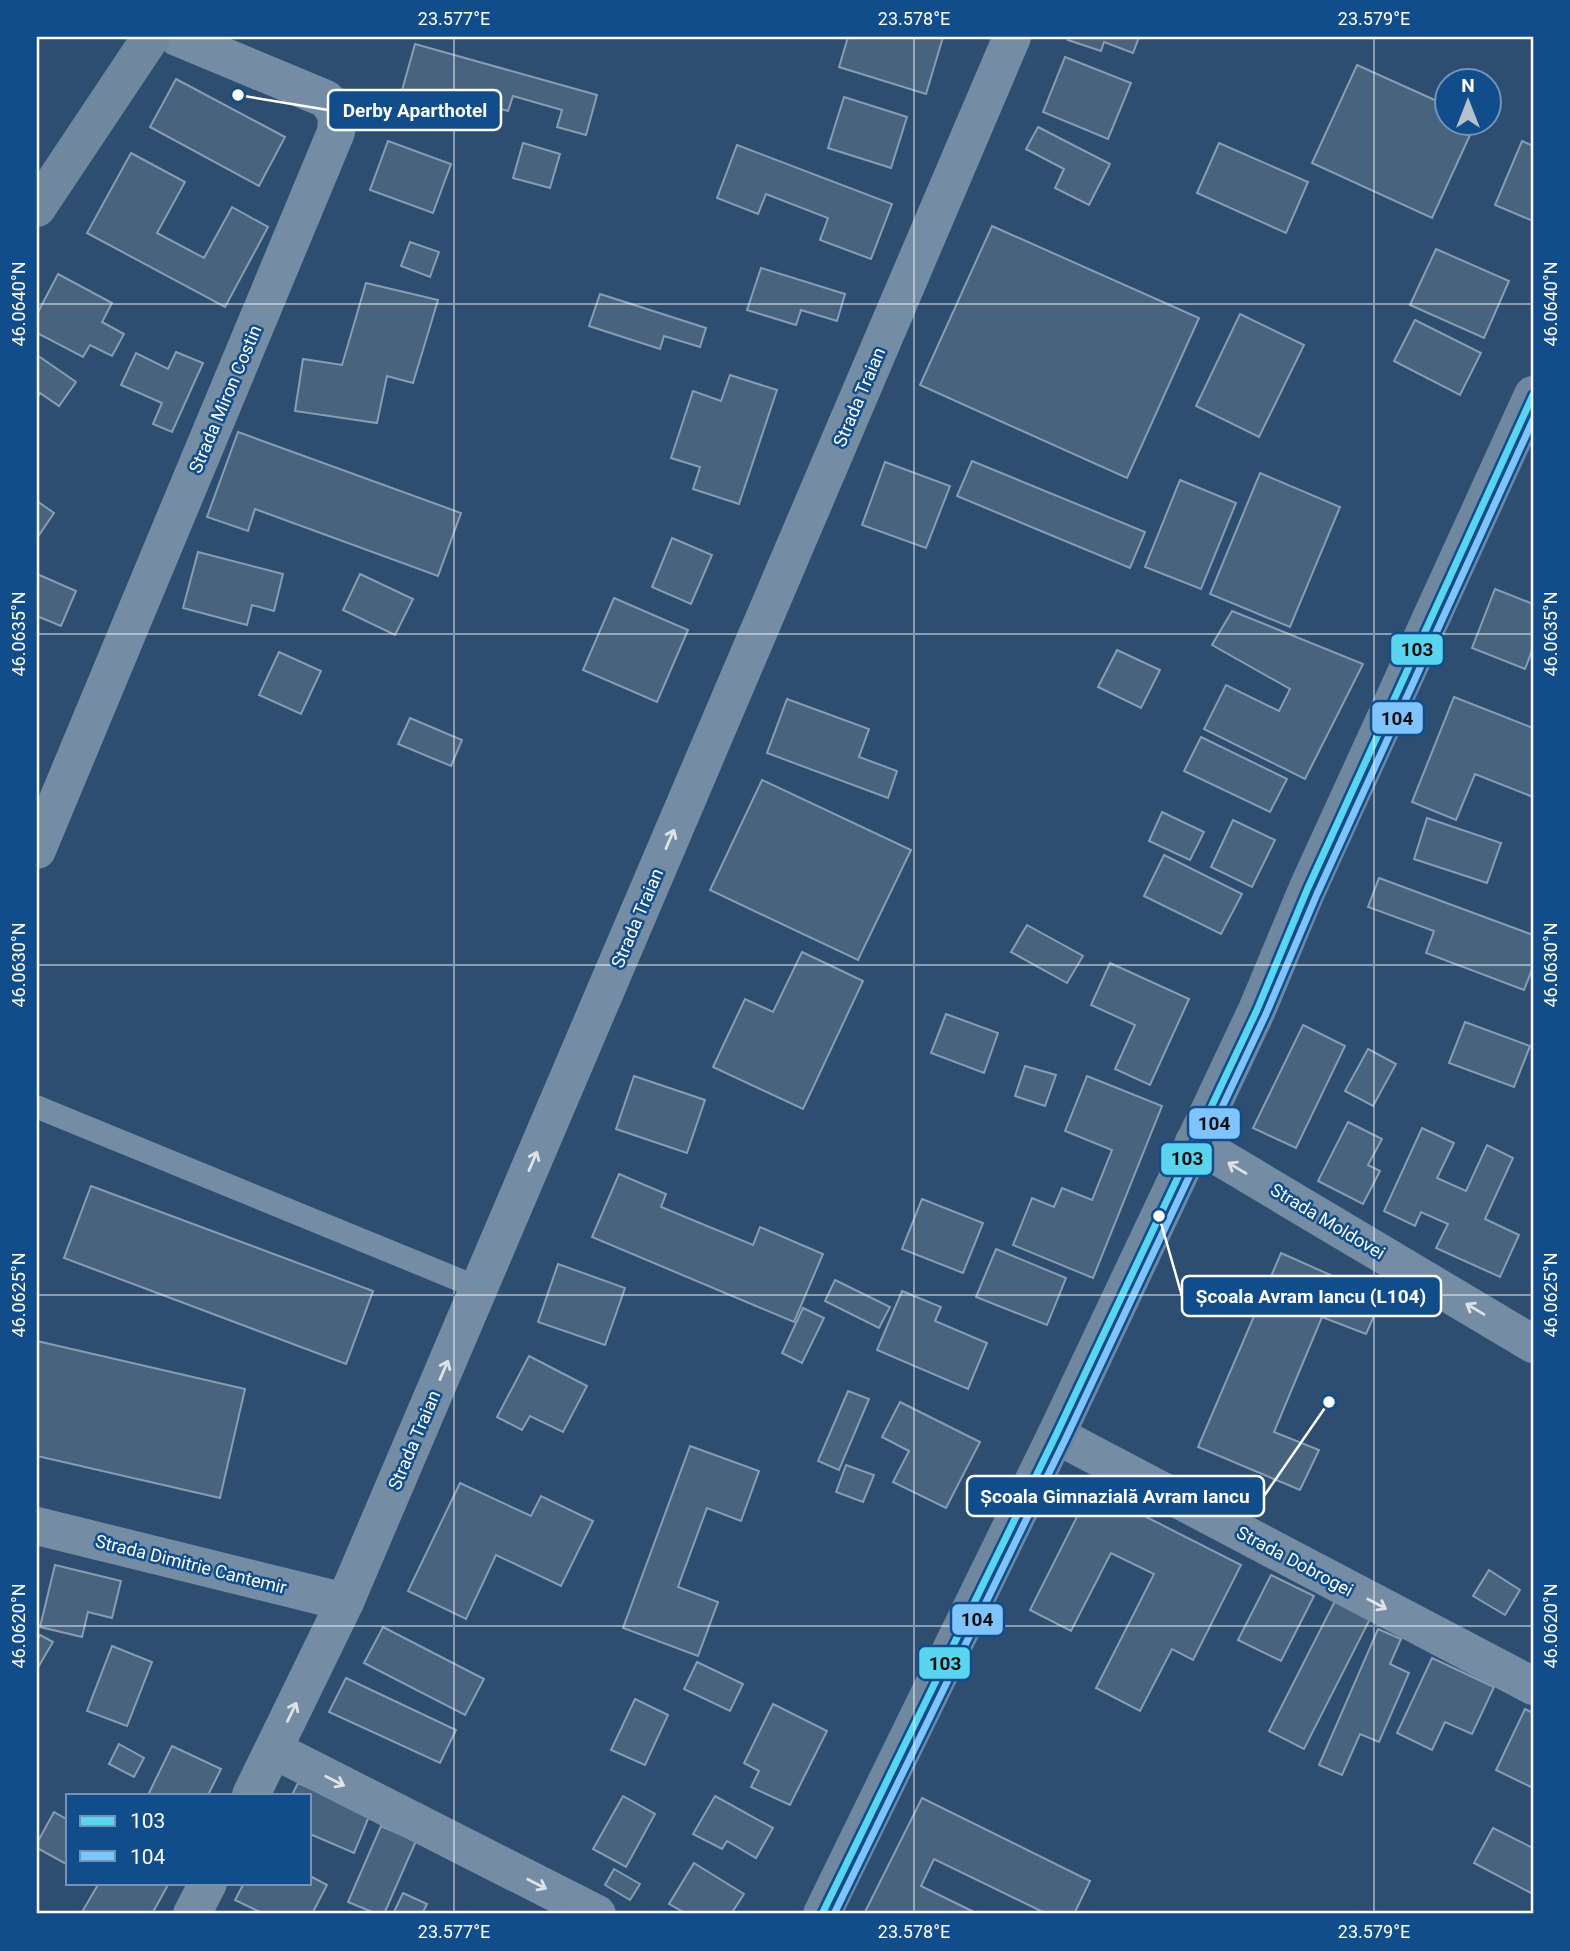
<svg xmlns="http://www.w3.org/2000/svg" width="1570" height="1951" viewBox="0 0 1570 1951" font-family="Roboto,sans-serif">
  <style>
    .building { fill: #48637e; stroke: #889db3; stroke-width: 2 }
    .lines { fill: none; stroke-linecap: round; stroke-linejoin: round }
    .lane { stroke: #748ca4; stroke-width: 23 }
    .street { stroke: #748ca4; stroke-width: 38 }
    .secondary { stroke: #6f88a0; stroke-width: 38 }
    .bus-1-casing { stroke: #124d8b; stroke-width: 12 }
    .bus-2-casing { stroke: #124d8b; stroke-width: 12 }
    .bus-1 { stroke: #5ad5f0; stroke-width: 7 }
    .bus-2 { stroke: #80c4ff; stroke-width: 7 }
    .oneway { stroke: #dce2e8 }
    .ticks { fill: none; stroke: #fff; stroke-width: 2; stroke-opacity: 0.45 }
    .labels { text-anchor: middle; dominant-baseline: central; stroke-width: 5; stroke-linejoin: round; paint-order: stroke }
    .street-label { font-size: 18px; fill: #fff; stroke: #124d8b }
    .leader { fill: none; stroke: #fff; stroke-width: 2.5 }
    .callout-dot { fill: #fff; stroke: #124d8b; stroke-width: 2.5 }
    .callout { fill: #124d8b; stroke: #fff; stroke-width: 2.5 }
    .callout-label { font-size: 19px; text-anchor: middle; font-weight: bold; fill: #fff }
    .line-badge { stroke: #124d8b; stroke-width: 2.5 }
    .pale-badge-label { font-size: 19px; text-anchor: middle; font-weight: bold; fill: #111 }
    .neatline { fill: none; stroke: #fff; stroke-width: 2.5 }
    .ticks-label { font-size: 18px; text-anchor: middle; fill: #fff }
  </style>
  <rect width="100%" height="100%" fill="#2d4e70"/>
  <g class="building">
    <path d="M848,37H943L926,94L839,67Z"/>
    <path d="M1069,37H1139L1133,53L1104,42L1101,51L1068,40Z"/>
    <path d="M415,44L597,95L586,135L557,127L562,110L513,96L508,111L440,92L433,118L397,108Z"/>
    <path d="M1065,57L1131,83L1108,139L1043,112Z"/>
    <path d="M1357,65L1448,106V122H1476L1432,218L1312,163Z"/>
    <path d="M176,79L285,137L259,186L150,127Z"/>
    <path d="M844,97L907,117L891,168L828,148Z"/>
    <path d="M1038,127L1110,164L1089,205L1055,188L1064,169L1026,149Z"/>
    <path d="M388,141L451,164L433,213L370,190Z"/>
    <path d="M1522,141L1533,146V221L1495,205Z"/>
    <path d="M523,143L560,154L550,188L513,178Z"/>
    <path d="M1219,143L1308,182L1286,233L1197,193Z"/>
    <path d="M737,145L892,204L871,259L820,240L828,218L766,194L758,214L717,198Z"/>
    <path d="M131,153L185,182L157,233L204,258L232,207L268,227L225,307L87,233Z"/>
    <path d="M992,226L1199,318L1127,478L920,385Z"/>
    <path d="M410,242L439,252L430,277L401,266Z"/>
    <path d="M1436,249L1509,281L1484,338L1410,305Z"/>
    <path d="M761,268L845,294L837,321L801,310L796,325L747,310Z"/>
    <path d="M58,274L112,303L102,322L124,334L112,356L90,345L83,357L37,333V314Z"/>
    <path d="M366,283L438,300L413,383L387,376L377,423L295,411L303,359L342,365Z"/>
    <path d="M600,294L706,328L700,347L664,336L660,349L589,326Z"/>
    <path d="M1240,314L1304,345L1259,437L1196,406Z"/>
    <path d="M1415,320L1481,353L1460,395L1394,361Z"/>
    <path d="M176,352L203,363L172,432L153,424L162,403L121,385L136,353L168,369Z"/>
    <path d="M37,355L76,382L59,406L40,393L37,399Z"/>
    <path d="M730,375L777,390L739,504L693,489L700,467L671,458L693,391L721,401Z"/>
    <path d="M238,432L461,513L438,576L255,509L248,531L207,517Z"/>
    <path d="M972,461L1145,532L1130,568L957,496Z"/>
    <path d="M885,462L950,486L926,548L862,525Z"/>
    <path d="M1260,473L1340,507L1290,627L1210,594Z"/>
    <path d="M1180,480L1236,503L1201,589L1145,567Z"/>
    <path d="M37,501L54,513L37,538Z"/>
    <path d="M672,538L712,555L691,604L652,587Z"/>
    <path d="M198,552L283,574L274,611L252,605L247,625L183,608Z"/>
    <path d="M37,574L76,591L61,626L37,616Z"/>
    <path d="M360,574L413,599L395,635L343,610Z"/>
    <path d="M1495,589L1533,604V648L1525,669L1472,648Z"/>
    <path d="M614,598L688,630L657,702L583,670Z"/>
    <path d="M1232,611L1363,664L1305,779L1204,729L1226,685L1279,711L1290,689L1212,645Z"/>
    <path d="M1117,650L1160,670L1141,708L1098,687Z"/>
    <path d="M279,652L321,671L301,714L259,695Z"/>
    <path d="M1454,697L1533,728V797L1475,774L1456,820L1412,802Z"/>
    <path d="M787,699L869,729L859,757L897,771L888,798L767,753Z"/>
    <path d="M410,718L462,740L451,766L398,744Z"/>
    <path d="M1201,737L1287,779L1270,812L1184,771Z"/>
    <path d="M762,780L911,850L858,960L710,890Z"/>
    <path d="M1162,812L1204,832L1190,860L1149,841Z"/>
    <path d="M1427,818L1501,843L1487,883L1414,859Z"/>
    <path d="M1233,820L1275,840L1252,887L1211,867Z"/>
    <path d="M1164,855L1242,894L1221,934L1144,896Z"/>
    <path d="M1379,878L1533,935V967L1524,990L1426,953L1434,931L1368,907Z"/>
    <path d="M1027,925L1083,956L1067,983L1011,952Z"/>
    <path d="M802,952L863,981L803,1109L713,1067L745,999L773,1012Z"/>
    <path d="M1110,963L1189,999L1150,1085L1115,1069L1135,1025L1091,1005Z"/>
    <path d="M946,1014L998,1033L984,1073L931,1053Z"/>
    <path d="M1465,1022L1530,1046L1514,1087L1449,1063Z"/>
    <path d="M1303,1025L1345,1046L1296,1148L1253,1128Z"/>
    <path d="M1368,1049L1396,1064L1373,1106L1345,1091Z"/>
    <path d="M1025,1066L1056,1075L1045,1106L1015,1096Z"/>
    <path d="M634,1076L705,1100L687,1153L616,1129Z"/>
    <path d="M1087,1076L1162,1106L1093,1278L1013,1245L1032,1198L1054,1207L1062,1188L1092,1200L1112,1150L1065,1131Z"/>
    <path d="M1348,1122L1382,1139L1368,1165L1380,1171L1363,1204L1318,1181Z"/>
    <path d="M1422,1128L1454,1143L1437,1178L1466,1191L1487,1145L1513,1158L1485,1219L1519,1235L1500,1277L1436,1248L1448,1224L1421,1212L1415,1226L1384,1211Z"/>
    <path d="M619,1174L666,1194L661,1207L753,1245L760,1227L823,1254L794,1322L592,1237Z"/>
    <path d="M91,1186L373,1291L346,1364L64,1258Z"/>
    <path d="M922,1199L983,1223L963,1273L902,1249Z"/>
    <path d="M996,1249L1066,1278L1047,1325L976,1297Z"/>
    <path d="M1281,1253L1382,1298L1366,1334L1322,1317L1274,1432L1319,1450L1300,1490L1198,1447Z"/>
    <path d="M558,1264L625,1288L605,1345L538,1322Z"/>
    <path d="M835,1280L890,1307L879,1328L825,1301Z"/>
    <path d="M902,1291L941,1307L935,1321L987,1343L968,1389L877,1350Z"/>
    <path d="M803,1308L824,1318L802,1363L782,1353Z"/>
    <path d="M37,1341L245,1389L220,1498L37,1456Z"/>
    <path d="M529,1356L587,1386L563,1432L530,1416L522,1430L497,1417Z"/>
    <path d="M848,1391L869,1399L839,1470L818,1461Z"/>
    <path d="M900,1402L980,1442L946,1508L893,1482L909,1451L882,1437Z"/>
    <path d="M690,1446L759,1471L741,1521L707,1508L678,1587L718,1602L698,1656L623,1628Z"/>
    <path d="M846,1465L874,1475L863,1502L836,1492Z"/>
    <path d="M460,1483L531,1516L541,1496L593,1521L561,1586L496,1555L466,1619L408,1591Z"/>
    <path d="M1091,1489L1241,1565L1193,1660L1172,1649L1140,1711L1096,1688L1154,1574L1111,1553L1071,1631L1030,1610Z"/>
    <path d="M55,1565L121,1581L112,1618L88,1612L82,1637L40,1627Z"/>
    <path d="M1489,1570L1520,1590L1505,1615L1473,1596Z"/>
    <path d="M1271,1575L1314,1596L1281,1661L1238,1640Z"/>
    <path d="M1336,1599L1371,1617L1304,1749L1269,1731Z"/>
    <path d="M383,1627L484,1679L465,1715L364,1663Z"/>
    <path d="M1378,1629L1401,1639L1390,1664L1409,1673L1379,1742L1360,1734L1342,1775L1319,1765Z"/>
    <path d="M40,1635L53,1642L37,1669V1640Z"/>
    <path d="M112,1646L152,1662L127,1726L87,1711Z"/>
    <path d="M1432,1658L1494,1687L1472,1734L1445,1722L1432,1750L1397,1733Z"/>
    <path d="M697,1662L743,1684L730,1711L684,1689Z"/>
    <path d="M346,1678L456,1730L440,1763L329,1712Z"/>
    <path d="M635,1699L668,1715L645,1765L611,1750Z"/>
    <path d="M773,1704L827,1731L790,1805L751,1787L759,1771L744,1763Z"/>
    <path d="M1525,1709L1533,1713V1788L1496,1770Z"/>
    <path d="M119,1744L144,1758L134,1777L109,1764Z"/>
    <path d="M172,1746L221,1769L208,1795H148Z"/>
    <path d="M298,1783L370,1814L354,1853L310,1834V1795H292Z"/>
    <path d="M623,1796L655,1814L626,1867L593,1849Z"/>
    <path d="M715,1796L773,1828L756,1858L727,1841L722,1849L693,1834Z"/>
    <path d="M922,1798L1090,1881L1074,1914H1047L934,1859L921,1886L978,1914H864Z"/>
    <path d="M54,1812L68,1820V1865L37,1848V1843Z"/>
    <path d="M381,1826L416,1841L384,1914H377L348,1902Z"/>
    <path d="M1493,1828L1533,1848V1894L1474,1863Z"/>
    <path d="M694,1863L744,1894L731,1914H687L669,1904Z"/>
    <path d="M614,1869L640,1884L630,1900L605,1885Z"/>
    <path d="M310,1876L327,1885L312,1914H264L235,1900L244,1883H310Z"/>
    <path d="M99,1883H169L152,1914H86L82,1912Z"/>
    <path d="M403,1893L427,1904L422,1914H393Z"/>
  </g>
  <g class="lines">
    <path class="lane" d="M37,1107L479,1288"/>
    <g class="street">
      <path d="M37,850L336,132L337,114L326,99L177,37"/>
      <path d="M1194,1142L1533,1344"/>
      <path d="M1056,1435L1533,1686"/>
      <path d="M37,1526L345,1602"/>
      <path d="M274,1750L597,1914"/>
      <path d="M251,1795L345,1602L1012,37"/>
      <path d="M192,1914L208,1883"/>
    </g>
    <g class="secondary">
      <path d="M37,208L151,37"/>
      <path d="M822,1914L1056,1435L1257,1010L1307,890L1533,395"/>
    </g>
    <defs>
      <path id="bus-1" d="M822,1914L1056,1435L1257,1010L1307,890L1533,395"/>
      <path id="bus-2" d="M834,1914L1065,1440L1266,1014L1317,894L1533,420"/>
    </defs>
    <use href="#bus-1" class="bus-1-casing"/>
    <use href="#bus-2" class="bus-2-casing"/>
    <use href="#bus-1" class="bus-1"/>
    <use href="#bus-2" class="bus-2"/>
  </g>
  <defs><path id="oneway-shaft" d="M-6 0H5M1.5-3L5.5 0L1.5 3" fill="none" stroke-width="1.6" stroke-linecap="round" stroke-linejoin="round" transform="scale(1.75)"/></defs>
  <g class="oneway">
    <use href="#oneway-shaft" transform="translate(670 839) rotate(-67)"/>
    <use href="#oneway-shaft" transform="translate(533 1161) rotate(-67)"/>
    <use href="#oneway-shaft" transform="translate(1237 1168) rotate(-149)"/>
    <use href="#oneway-shaft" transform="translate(1475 1309) rotate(-149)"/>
    <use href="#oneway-shaft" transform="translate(444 1370) rotate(-67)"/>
    <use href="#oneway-shaft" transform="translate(1377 1604) rotate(28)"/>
    <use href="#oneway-shaft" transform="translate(292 1712) rotate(-64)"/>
    <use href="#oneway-shaft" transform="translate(335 1781) rotate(27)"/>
    <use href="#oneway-shaft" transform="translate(537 1884) rotate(27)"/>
  </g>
  <path class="ticks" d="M454,37V1914M914,37V1914M1374,37V1914M37,304H1533M37,634H1533M37,965H1533M37,1295H1533M37,1626H1533"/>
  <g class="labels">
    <g class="street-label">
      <text transform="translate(859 397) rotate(-67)">Strada Traian</text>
      <text transform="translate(225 399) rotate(-67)">Strada Miron Costin</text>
      <text transform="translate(637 918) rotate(-67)">Strada Traian</text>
      <text transform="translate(1328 1221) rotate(31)">Strada Moldovei</text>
      <text transform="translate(414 1440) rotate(-67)">Strada Traian</text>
      <text transform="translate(1295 1561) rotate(28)">Strada Dobrogei</text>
      <text transform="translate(191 1564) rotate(14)">Strada Dimitrie Cantemir</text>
    </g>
  </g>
  <path class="leader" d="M238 95L328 110M1159 1216L1182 1296M1329 1402L1264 1496"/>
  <g class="callout-dot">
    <circle cx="238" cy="95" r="7"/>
    <circle cx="1159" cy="1216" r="7"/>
    <circle cx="1329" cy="1402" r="7"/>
  </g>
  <g class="callout">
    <rect x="328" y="90" width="173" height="40" rx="7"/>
    <rect x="1182" y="1276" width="259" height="40" rx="7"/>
    <rect x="967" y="1476" width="297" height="40" rx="7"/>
  </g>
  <g class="callout-label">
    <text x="415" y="117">Derby Aparthotel</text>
    <text x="1311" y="1303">Școala Avram Iancu (L104)</text>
    <text x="1115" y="1503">Școala Gimnazială Avram Iancu</text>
  </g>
  <g class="line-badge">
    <rect x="1390" y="633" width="54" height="33" rx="7" fill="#5ad5f0"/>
    <rect x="1371" y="701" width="53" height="34" rx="7" fill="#80c4ff"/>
    <rect x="1188" y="1107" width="53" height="33" rx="7" fill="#80c4ff"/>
    <rect x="1160" y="1142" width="53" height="34" rx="7" fill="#5ad5f0"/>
    <rect x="951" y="1603" width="53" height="33" rx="7" fill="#80c4ff"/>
    <rect x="918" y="1646" width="53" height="34" rx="7" fill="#5ad5f0"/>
  </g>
  <g class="pale-badge-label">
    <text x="1417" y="656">103</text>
    <text x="1397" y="725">104</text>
    <text x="1214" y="1130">104</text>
    <text x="1187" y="1165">103</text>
    <text x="977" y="1626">104</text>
    <text x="945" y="1670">103</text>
  </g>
  <rect width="1570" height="1951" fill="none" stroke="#124d8b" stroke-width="77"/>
  <rect x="66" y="1794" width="245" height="91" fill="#124d8b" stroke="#7194b9" stroke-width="2"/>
  <rect x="80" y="1816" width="35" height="10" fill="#5ad5f0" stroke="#7194b9" stroke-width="2"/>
  <text x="130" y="1828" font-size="21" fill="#ffffff">103</text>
  <rect x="80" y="1851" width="35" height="10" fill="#80c4ff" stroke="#7194b9" stroke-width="2"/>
  <text x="130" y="1864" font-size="21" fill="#ffffff">104</text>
  <g transform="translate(1468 102)"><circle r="33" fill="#124d8b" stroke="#7194b9" stroke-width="2"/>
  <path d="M0-5L12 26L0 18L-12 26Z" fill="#b6c1cd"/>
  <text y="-10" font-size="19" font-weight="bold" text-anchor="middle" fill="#ffffff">N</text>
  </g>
  <rect x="38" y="38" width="1494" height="1874" class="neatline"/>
  <g class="ticks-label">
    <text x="454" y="25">23.577°E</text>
    <text x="914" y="25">23.578°E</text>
    <text x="1374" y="25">23.579°E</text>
    <text transform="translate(19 304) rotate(-90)" y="6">46.0640°N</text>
    <text transform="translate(1551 304) rotate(-90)" y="6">46.0640°N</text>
    <text transform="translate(19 634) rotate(-90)" y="6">46.0635°N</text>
    <text transform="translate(1551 634) rotate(-90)" y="6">46.0635°N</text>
    <text transform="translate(19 965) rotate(-90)" y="6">46.0630°N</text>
    <text transform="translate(1551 965) rotate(-90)" y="6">46.0630°N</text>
    <text transform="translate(19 1295) rotate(-90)" y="6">46.0625°N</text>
    <text transform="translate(1551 1295) rotate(-90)" y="6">46.0625°N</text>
    <text transform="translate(19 1626) rotate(-90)" y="6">46.0620°N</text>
    <text transform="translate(1551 1626) rotate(-90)" y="6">46.0620°N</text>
    <text x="454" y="1938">23.577°E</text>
    <text x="914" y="1938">23.578°E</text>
    <text x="1374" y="1938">23.579°E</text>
  </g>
</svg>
